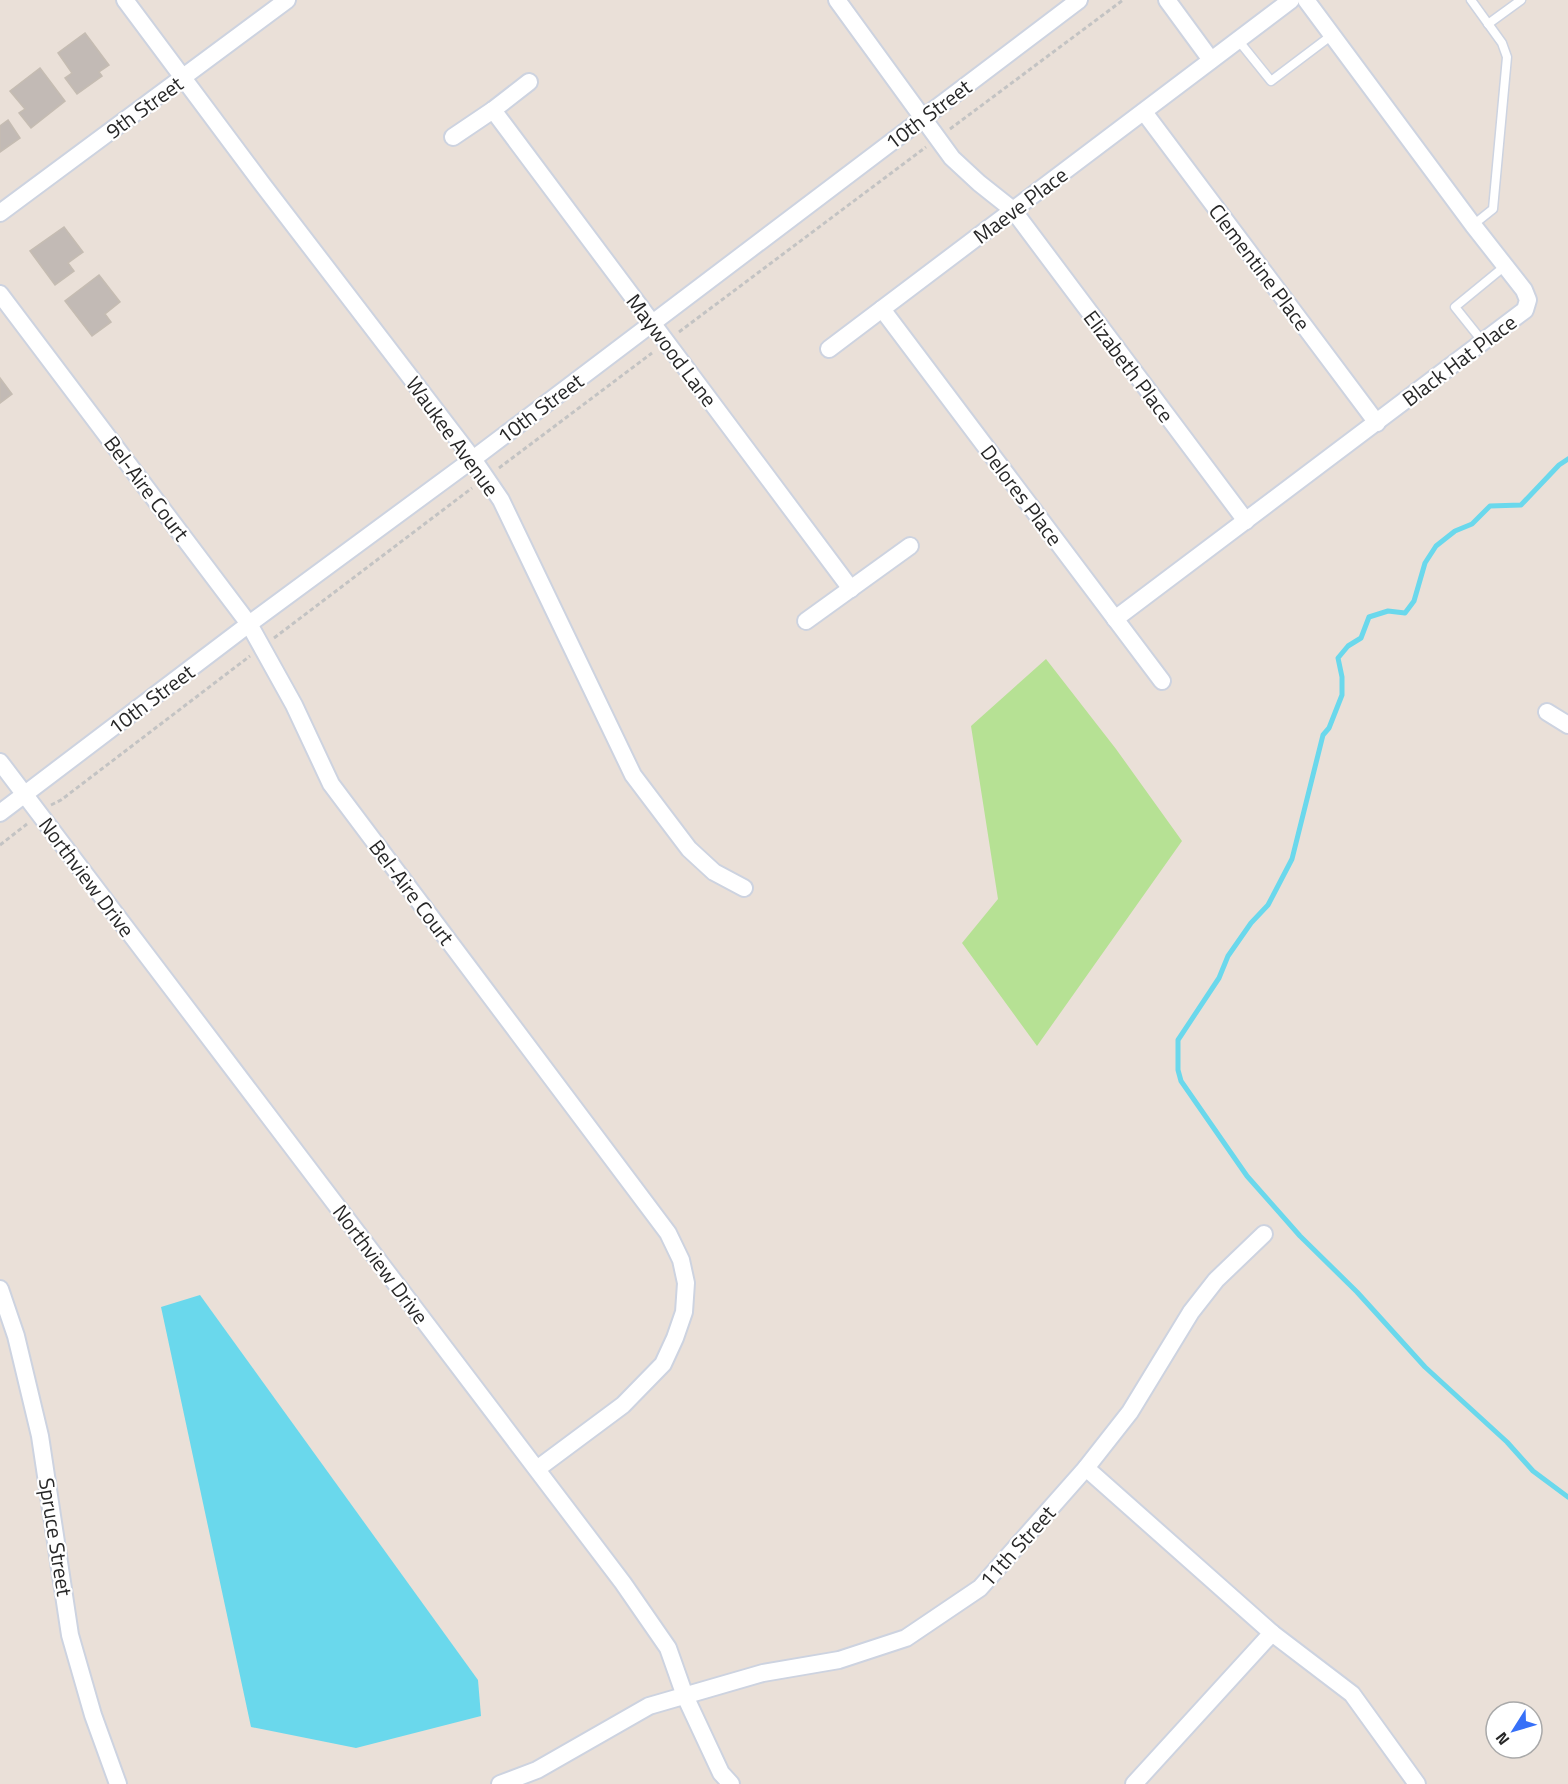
<svg xmlns="http://www.w3.org/2000/svg" width="1568" height="1784" viewBox="0 0 1568 1784" font-family="'Titillium Web',sans-serif">
  <style>
    .green { fill: #b6e194 }
    .water { fill: #6ad8ec }
    .lines { fill: none; stroke-linecap: round; stroke-linejoin: round }
    .stream { stroke: #6ad8ec; stroke-width: 5 }
    .building { fill: #c2bab5; stroke: #c5bcb2; stroke-width: 1.5 }
    .service-casing { stroke: #cdd3e0; stroke-width: 11 }
    .minor-casing { stroke: #cdd3e0; stroke-width: 20 }
    .path { stroke: #c3c3c3; stroke-width: 3; stroke-dasharray: 4.5 3; stroke-linecap: butt }
    .service { stroke: #fff; stroke-width: 8 }
    .minor { stroke: #fff; stroke-width: 16 }
    .labels { text-anchor: middle; dominant-baseline: central; stroke-width: 4.5; stroke-linejoin: round; paint-order: stroke }
    .street-label { font-size: 21px; fill: #272727; stroke: #fff }
  </style>
  <rect width="100%" height="100%" fill="#eae0d8"/>
  <path class="green" d="M1046,659L1116,749L1182,841L1037,1046L962,943L998,899L971,726Z"/>
  <path class="water" d="M200,1295L478,1680L481,1716L356,1748L251,1727L161,1307Z"/>
  <g class="lines">
    <path class="stream" d="M1568,459L1559,465L1521,505L1490,506L1472,524L1455,531L1436,546L1425,563L1414,601L1405,613L1388,611L1369,617L1361,638L1348,646L1338,658L1342,677V695L1329,728L1323,735L1292,859L1268,905L1251,923L1228,956L1219,978L1178,1040V1070L1181,1081L1247,1176L1300,1236L1357,1292L1425,1367L1507,1442L1533,1471L1568,1497"/>
  </g>
  <g class="building">
    <path d="M85,33L109,65L99,72L102,76L77,94L65,78L72,73L58,53Z"/>
    <path d="M40,68L65,101L31,128L19,113L25,109L10,91Z"/>
    <path d="M8,120L20,138L0,152V126Z"/>
    <path d="M64,227L83,252L68,263L74,271L55,285L30,251Z"/>
    <path d="M99,275L120,302L105,314L111,322L92,336L65,301Z"/>
    <path d="M0,378L12,394L0,403Z"/>
  </g>
  <g class="lines">
    <defs>
      <g id="service">
        <path d="M1471,0L1502,43L1507,57L1493,209L1473,225"/>
        <path d="M1488,24L1521,0"/>
        <path d="M1238,40L1271,81L1332,35"/>
        <path d="M1483,342L1455,307L1505,266"/>
      </g>
      <g id="minor">
        <path d="M125,0L263,185L473,459L501,500L633,775L689,849L714,872L744,888"/>
        <path d="M837,0L952,158L979,183L1013,210L1246,521"/>
        <path d="M1167,0L1211,60"/>
        <path d="M493,110L851,589"/>
        <path d="M1144,112L1377,423"/>
        <path d="M453,137L493,110L529,82"/>
        <path d="M0,213L287,0"/>
        <path d="M0,294L249,624L294,705L331,784L668,1233L681,1260L686,1283L684,1312L675,1338L663,1364L623,1405L537,1469"/>
        <path d="M882,309L1162,681"/>
        <path d="M829,349L1291,0"/>
        <path d="M1115,619L1525,310L1528,300L1524,290L1473,225L1306,0"/>
        <path d="M806,621L910,546"/>
        <path d="M1547,712L1568,725"/>
        <path d="M0,762L623,1583L668,1648L685,1696L721,1773L731,1784"/>
        <path d="M0,813L249,624L473,459L1079,0"/>
        <path d="M0,1289L16,1336L40,1436L70,1635L93,1715L118,1784"/>
        <path d="M1086,1468L1272,1633L1352,1694L1417,1784"/>
        <path d="M500,1784L537,1770L649,1706L763,1673L839,1660L906,1638L980,1588L1086,1468L1130,1412L1191,1312L1216,1280L1264,1234"/>
        <path d="M1134,1784L1272,1633"/>
      </g>
    </defs>
    <use href="#service" class="service-casing"/>
    <use href="#minor" class="minor-casing"/>
    <g class="path">
      <path d="M950,129L1123,0"/>
      <path d="M679,332L926,147"/>
      <path d="M499,468L652,353"/>
      <path d="M274,638L472,488"/>
      <path d="M51,805L61,800L250,656"/>
      <path d="M0,845L27,824"/>
    </g>
    <use href="#service" class="service"/>
    <use href="#minor" class="minor"/>
  </g>
  <g class="labels">
    <g class="street-label">
      <text transform="translate(144 107) rotate(-36)">9th Street</text>
      <text transform="translate(928 114) rotate(-37)">10th Street</text>
      <text transform="translate(1020 205) rotate(-37)">Maeve Place</text>
      <text transform="translate(1260 267) rotate(53)">Clementine Place</text>
      <text transform="translate(672 350) rotate(53)">Maywood Lane</text>
      <text transform="translate(1459 360) rotate(-37)">Black Hat Place</text>
      <text transform="translate(1129 366) rotate(53)">Elizabeth Place</text>
      <text transform="translate(540 408) rotate(-37)">10th Street</text>
      <text transform="translate(453 436) rotate(54)">Waukee Avenue</text>
      <text transform="translate(147 488) rotate(53)">Bel-Aire Court</text>
      <text transform="translate(1022 495) rotate(53)">Delores Place</text>
      <text transform="translate(151 699) rotate(-37)">10th Street</text>
      <text transform="translate(87 877) rotate(53)">Northview Drive</text>
      <text transform="translate(412 892) rotate(53)">Bel-Aire Court</text>
      <text transform="translate(381 1264) rotate(53)">Northview Drive</text>
      <text transform="translate(56 1537) rotate(81)">Spruce Street</text>
      <text transform="translate(1017 1546) rotate(-48)">11th Street</text>
    </g>
  </g>
  <g transform="translate(1514 1730) rotate(233)"><circle r="28" fill="#ffffff" stroke="#a9a9a9" stroke-width="1.5"/>
  <path d="M0-4.5L10 22L0 15L-10 22Z" fill="#3770f8"/>
  <text y="-9" font-size="16" font-weight="bold" text-anchor="middle" fill="#272727">N</text>
  </g>
</svg>
